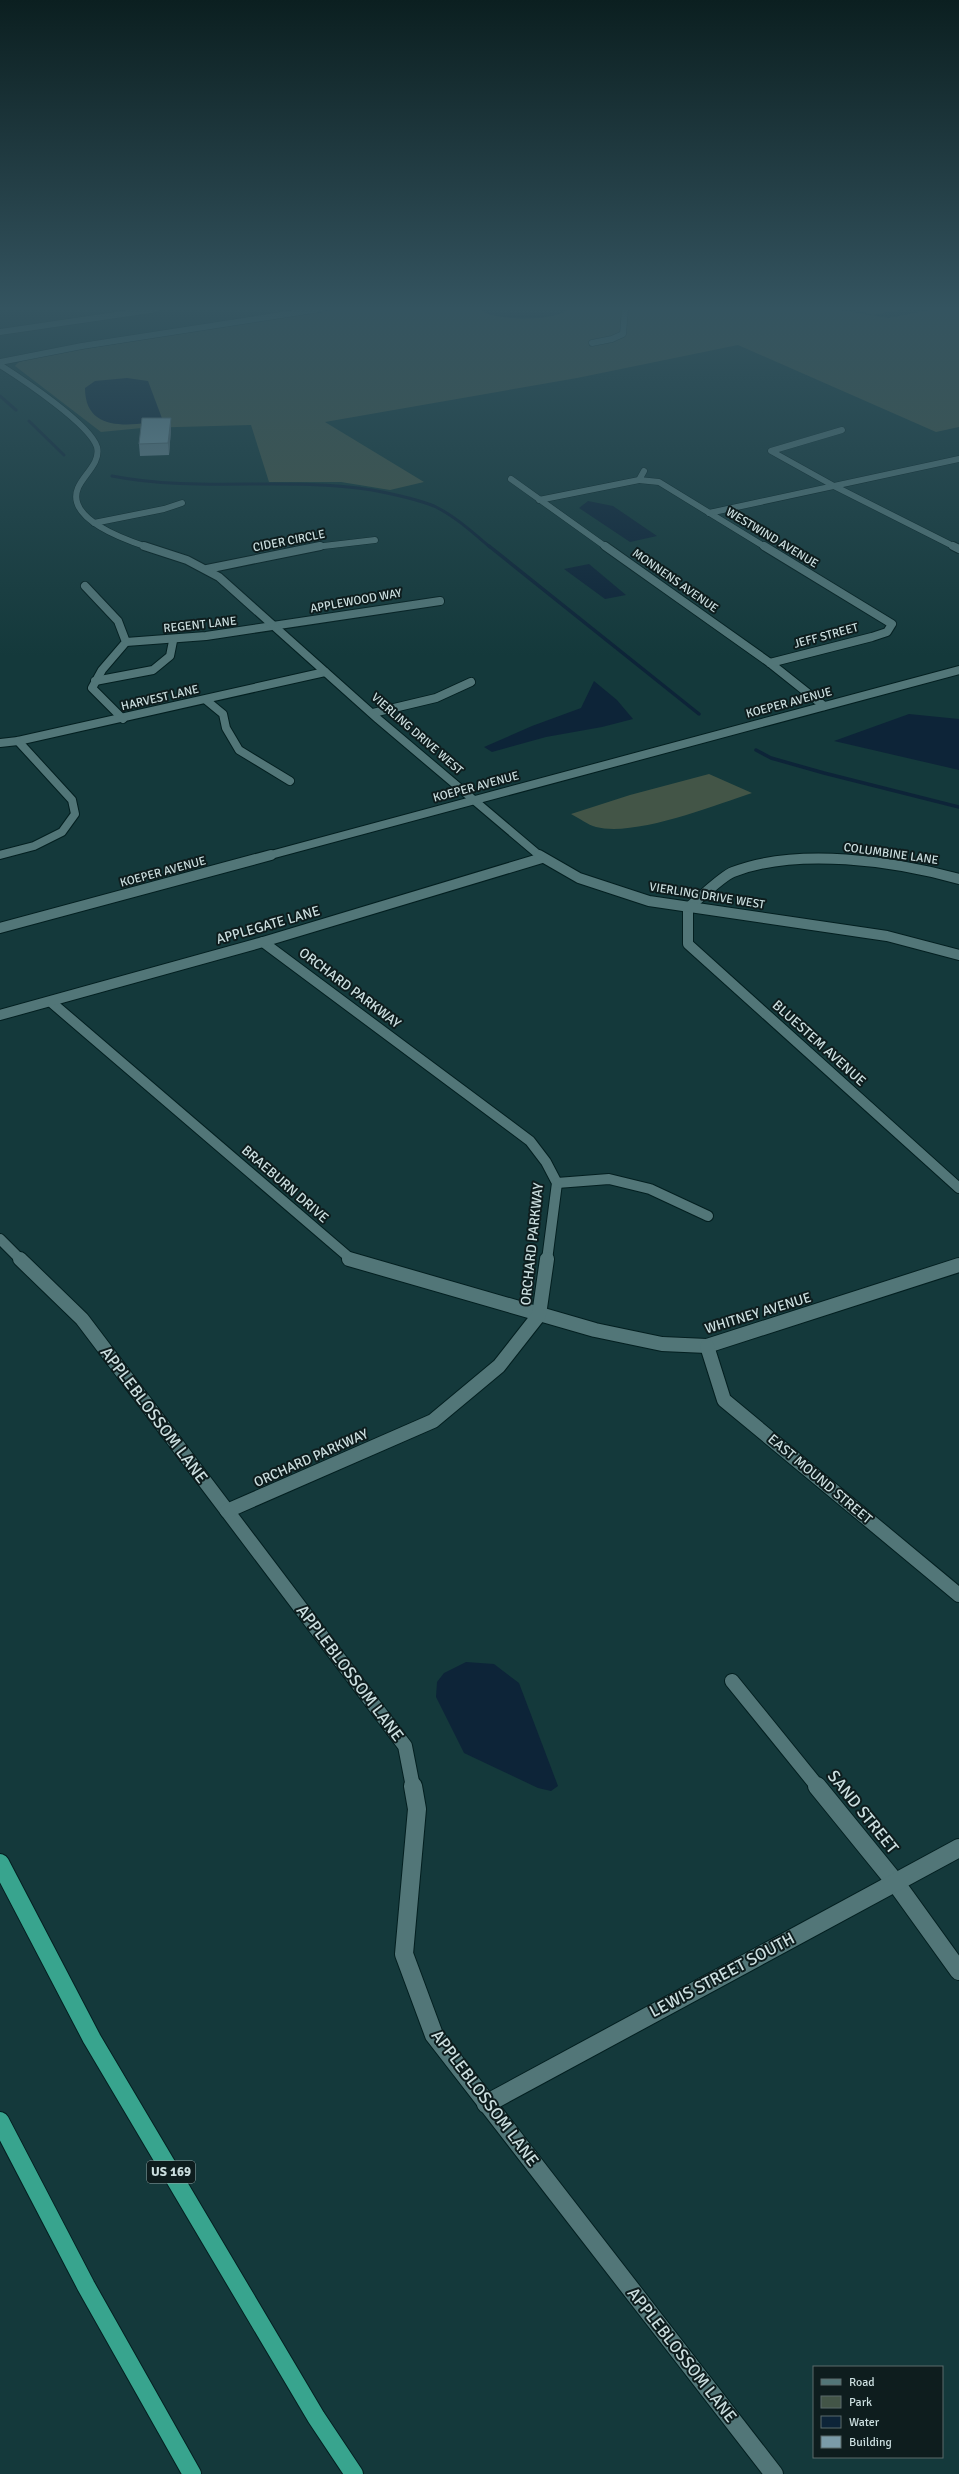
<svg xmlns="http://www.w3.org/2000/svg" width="959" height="2474" viewBox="0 0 959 2474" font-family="Signika,sans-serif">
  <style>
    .green { fill: #435547 }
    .water { fill: #0d2438 }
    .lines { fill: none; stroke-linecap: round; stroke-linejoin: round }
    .stream-far1 { stroke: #0d2438; stroke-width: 3 }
    .stream { stroke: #0d2438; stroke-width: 3.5 }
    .street-far4-casing { stroke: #031f20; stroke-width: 7 }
    .street-far3-casing { stroke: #031f20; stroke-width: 10 }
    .street-far2-casing { stroke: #031f20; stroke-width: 12 }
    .street-far1-casing { stroke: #031f20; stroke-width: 16 }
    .street-casing { stroke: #031f20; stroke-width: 20 }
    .secondary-far2-casing { stroke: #031f20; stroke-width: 7 }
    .secondary-far1-casing { stroke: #031f20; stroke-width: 10 }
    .secondary-casing { stroke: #031f20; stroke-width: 12 }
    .highway-casing { stroke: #031f20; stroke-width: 20 }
    .street-far4 { stroke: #527678; stroke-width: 6 }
    .street-far3 { stroke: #527678; stroke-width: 8 }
    .street-far2 { stroke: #527678; stroke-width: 10 }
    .street-far1 { stroke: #527678; stroke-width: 14 }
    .street { stroke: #527678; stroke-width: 18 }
    .secondary-far2 { stroke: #527678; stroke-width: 6 }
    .secondary-far1 { stroke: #527678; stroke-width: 8 }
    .secondary { stroke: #527678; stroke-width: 10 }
    .highway { stroke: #38a48e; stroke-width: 18 }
    .wall { fill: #698590 }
    .shaded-wall { fill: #556c76 }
    .building { fill: #7a9ba8; stroke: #556c76 }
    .labels { text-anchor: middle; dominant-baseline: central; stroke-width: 4; stroke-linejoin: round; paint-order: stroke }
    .far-street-label { font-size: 12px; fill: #cbdedf; stroke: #0e1d1e }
    .shield { fill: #0e1d1e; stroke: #92a4a5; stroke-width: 1 }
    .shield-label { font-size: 13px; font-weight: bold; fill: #cbdedf }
    .street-label { font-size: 14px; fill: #cbdedf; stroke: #0e1d1e }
    .near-street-label { font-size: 17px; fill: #cbdedf; stroke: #0e1d1e }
  </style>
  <rect width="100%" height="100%" fill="#14393b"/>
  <g class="green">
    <path d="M337,309H834L888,318L936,309H959V427L936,432L738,345L577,378L325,422L424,482L390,490L341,482H269L251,425L142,428L101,432L15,366C24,355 51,355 65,352Z"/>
    <path d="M852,309H904L873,315Z"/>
    <path d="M709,774L752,793C713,806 634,837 596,827C588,825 579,818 571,814L630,795Z"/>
  </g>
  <g class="water">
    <path d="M481,309H568C559,322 487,321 481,309Z"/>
    <path d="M127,378L148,381L163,421C132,425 85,434 85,388L95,381Z"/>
    <path d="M588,501L613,506L657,536L630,542L579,508Z"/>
    <path d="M589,564L626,595L605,599L564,569Z"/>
    <path d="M594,681L617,700L633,719L602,727L546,737L492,752L484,747L532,726L581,708Z"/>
    <path d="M909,714L959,719V770L834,741Z"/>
    <path d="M466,1662L494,1664L519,1683L558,1786L551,1791L538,1788L464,1753L436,1697L437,1682L444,1673Z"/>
  </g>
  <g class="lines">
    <g class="stream-far1">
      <path d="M0,396L16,410"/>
      <path d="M29,421L64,455"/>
      <path d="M112,476C198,493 286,476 372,490C393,494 414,498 434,506C455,516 472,532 490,547"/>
    </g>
    <g class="stream">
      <path d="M489,546L699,714"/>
      <path d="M756,750L771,758L824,773L959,807"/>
    </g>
    <defs>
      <g id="street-far4">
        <path d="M0,332L157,309"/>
        <path d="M592,343L612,339L623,334L625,309"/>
        <path d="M842,430L771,451L834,486L955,547"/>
        <path d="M644,471L639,480L659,482L765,547"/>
        <path d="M511,479L606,547"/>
        <path d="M539,500L639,480"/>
        <path d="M709,513L959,459"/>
        <path d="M94,523L164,509L182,503"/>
        <path d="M315,547L375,540"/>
      </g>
      <g id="street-far3">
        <path d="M605,546L770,663L824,706"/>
        <path d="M764,546L892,624L887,632L872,637L770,663"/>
        <path d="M953,546L959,549"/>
        <path d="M207,569L320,546"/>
        <path d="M85,586L118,621L126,642L102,670L92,688L123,719"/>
        <path d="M126,642L206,636L440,601"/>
        <path d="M95,681L153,670L170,656L173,641"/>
        <path d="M206,700L223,714L226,728L239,750L290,781"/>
        <path d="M373,713L436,698L471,682"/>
        <path d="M0,743L18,741L325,672"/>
        <path d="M0,855L34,846L62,832L75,814L72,800L18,741"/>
      </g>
      <g id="street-far2">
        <path d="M959,879C894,861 798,847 733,872C722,876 699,899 688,908V944L959,1188"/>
        <path d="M263,942L530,1141L546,1162L557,1183L547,1260"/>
        <path d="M51,1002L352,1260"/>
        <path d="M0,1015L263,942L542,858"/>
        <path d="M557,1183L609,1179L650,1189L708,1216"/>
        <path d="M0,1239L21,1260"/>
      </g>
      <g id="street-far1">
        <path d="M20,1259L82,1319L405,1746L413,1787"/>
        <path d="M349,1259L595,1330L662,1344L707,1346L959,1265"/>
        <path d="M707,1346L724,1400L959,1595"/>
        <path d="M227,1511L433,1421L499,1366L539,1315L547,1259"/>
        <path d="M732,1681L818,1787"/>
      </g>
      <g id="street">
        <path d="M413,1786L417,1809L404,1954L434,2035L774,2474"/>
        <path d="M817,1786L895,1882L959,1971"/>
        <path d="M486,2104L959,1848"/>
      </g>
      <g id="secondary-far2">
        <path d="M0,362L82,346L320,309"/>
        <path d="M0,365C22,379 90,424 97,447C101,463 83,475 78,488C65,519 126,540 147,547"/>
      </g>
      <g id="secondary-far1">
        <path d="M144,546L187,560L219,577L378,719L540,856"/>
        <path d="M267,856L959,670"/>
      </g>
      <g id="secondary">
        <path d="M539,855L579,878L649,901L887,936L959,955"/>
        <path d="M0,928L271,855"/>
      </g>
      <g id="highway">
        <path d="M0,1863L92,2039L316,2417L354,2474"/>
        <path d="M0,2121L86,2286L192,2474"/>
      </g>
    </defs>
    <use href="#street-far4" class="street-far4-casing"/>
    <use href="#street-far3" class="street-far3-casing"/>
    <use href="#street-far2" class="street-far2-casing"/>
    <use href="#street-far1" class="street-far1-casing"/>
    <use href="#street" class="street-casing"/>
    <use href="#secondary-far2" class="secondary-far2-casing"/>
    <use href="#secondary-far1" class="secondary-far1-casing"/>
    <use href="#secondary" class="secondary-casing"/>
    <use href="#highway" class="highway-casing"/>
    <use href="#street-far4" class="street-far4"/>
    <use href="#street-far3" class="street-far3"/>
    <use href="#street-far2" class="street-far2"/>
    <use href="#street-far1" class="street-far1"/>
    <use href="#street" class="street"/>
    <use href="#secondary-far2" class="secondary-far2"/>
    <use href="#secondary-far1" class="secondary-far1"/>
    <use href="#secondary" class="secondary"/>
    <use href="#highway" class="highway"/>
  </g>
  <path class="wall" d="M171,418V429L169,455L140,456L139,444Z"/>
  <path class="shaded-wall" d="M171,418V429L169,455L168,443Z"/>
  <path class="building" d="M142,418H171L168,443L139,444Z"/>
  <linearGradient id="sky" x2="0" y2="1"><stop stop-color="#0b1f20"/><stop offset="0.47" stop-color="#345460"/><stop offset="1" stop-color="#345460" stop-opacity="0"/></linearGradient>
  <rect width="959" height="656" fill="url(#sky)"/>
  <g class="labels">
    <g class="far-street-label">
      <text transform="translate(772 538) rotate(31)">WESTWIND AVENUE</text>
      <text transform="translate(289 541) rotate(-11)">CIDER CIRCLE</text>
      <text transform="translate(675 581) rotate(35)">MONNENS AVENUE</text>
      <text transform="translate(356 601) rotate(-10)">APPLEWOOD WAY</text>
      <text transform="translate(200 625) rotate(-6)">REGENT LANE</text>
      <text transform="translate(826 636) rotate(-15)">JEFF STREET</text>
      <text transform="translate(160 698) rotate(-13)">HARVEST LANE</text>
      <text transform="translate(789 703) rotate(-15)">KOEPER AVENUE</text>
      <text transform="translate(417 734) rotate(41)">VIERLING DRIVE WEST</text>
      <text transform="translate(476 787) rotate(-15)">KOEPER AVENUE</text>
      <text transform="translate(891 854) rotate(8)">COLUMBINE LANE</text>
      <text transform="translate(163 872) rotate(-15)">KOEPER AVENUE</text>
      <text transform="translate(707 896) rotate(9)">VIERLING DRIVE WEST</text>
    </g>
    <rect class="shield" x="147" y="2161" width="48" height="22" rx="3"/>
    <g class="shield-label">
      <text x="171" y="2172">US 169</text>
    </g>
    <g class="street-label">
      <text transform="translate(268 925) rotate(-16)">APPLEGATE LANE</text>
      <text transform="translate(350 988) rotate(37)">ORCHARD PARKWAY</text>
      <text transform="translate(819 1043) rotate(42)">BLUESTEM AVENUE</text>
      <text transform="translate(285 1184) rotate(41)">BRAEBURN DRIVE</text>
      <text transform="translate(532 1244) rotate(-84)">ORCHARD PARKWAY</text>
      <text transform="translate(758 1313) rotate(-17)">WHITNEY AVENUE</text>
      <text transform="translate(311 1458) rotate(-24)">ORCHARD PARKWAY</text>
      <text transform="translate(820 1479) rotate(40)">EAST MOUND STREET</text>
    </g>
    <g class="near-street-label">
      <text transform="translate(154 1415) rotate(53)">APPLEBLOSSOM LANE</text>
      <text transform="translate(350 1673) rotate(53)">APPLEBLOSSOM LANE</text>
      <text transform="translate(863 1812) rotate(51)">SAND STREET</text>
      <text transform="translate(722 1975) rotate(-28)">LEWIS STREET SOUTH</text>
      <text transform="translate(485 2098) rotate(53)">APPLEBLOSSOM LANE</text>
      <text transform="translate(682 2355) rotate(52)">APPLEBLOSSOM LANE</text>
    </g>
  </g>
  <rect x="813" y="2366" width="130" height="92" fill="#0e1d1e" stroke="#5a6a6b"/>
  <rect x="821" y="2379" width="20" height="6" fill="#527678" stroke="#5a6a6b"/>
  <text x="849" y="2386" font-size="12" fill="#cbdedf">Road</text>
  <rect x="821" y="2396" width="20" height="12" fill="#435547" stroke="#5a6a6b"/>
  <text x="849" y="2406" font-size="12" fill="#cbdedf">Park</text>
  <rect x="821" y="2416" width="20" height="12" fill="#0d2438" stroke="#5a6a6b"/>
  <text x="849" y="2426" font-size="12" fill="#cbdedf">Water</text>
  <rect x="821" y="2436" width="20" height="12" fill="#7a9ba8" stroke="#5a6a6b"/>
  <text x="849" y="2446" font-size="12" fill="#cbdedf">Building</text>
</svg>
